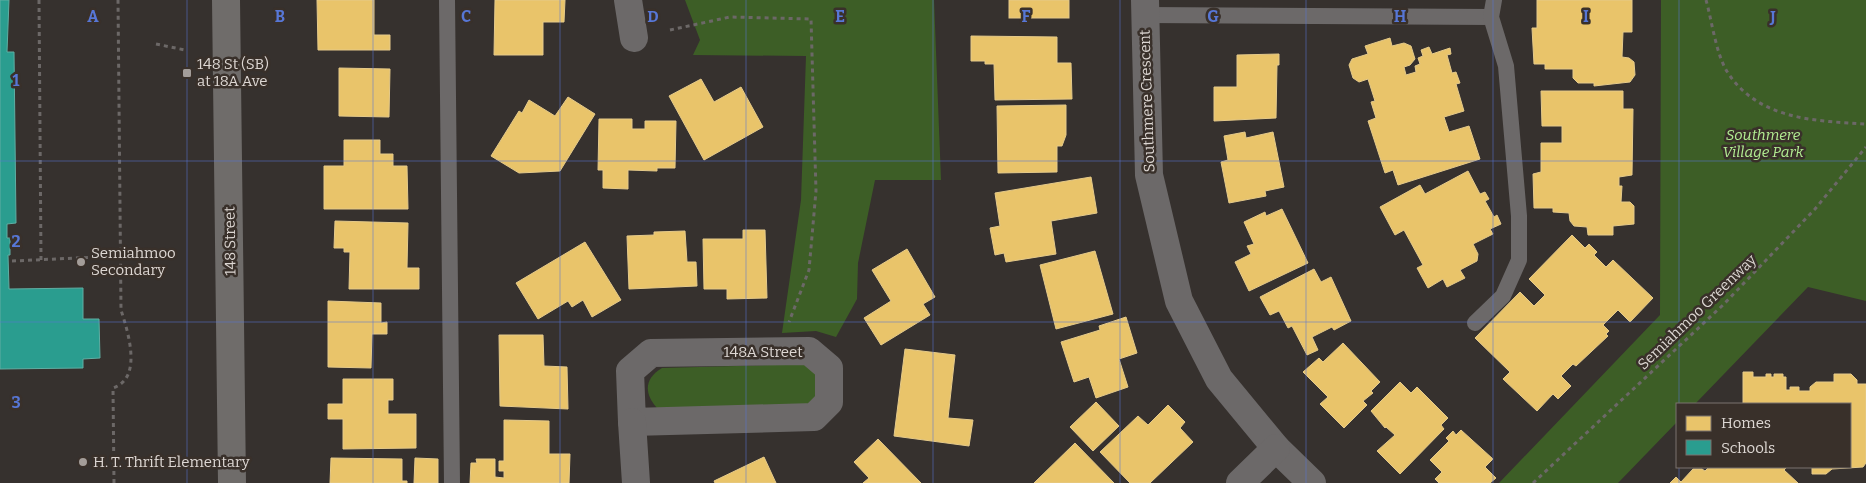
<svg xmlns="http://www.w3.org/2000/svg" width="1866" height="483" viewBox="0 0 1866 483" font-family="Bitter,serif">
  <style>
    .forest { fill: #3d5e26 }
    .homes { fill: #e9c46a; stroke: #e5ca8a }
    .schools { fill: #2a9d8f; stroke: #60aea3 }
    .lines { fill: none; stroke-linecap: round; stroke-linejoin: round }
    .path { stroke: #6c6867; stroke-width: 3; stroke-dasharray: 4 4; stroke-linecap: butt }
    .lane { stroke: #6c6969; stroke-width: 16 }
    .street { stroke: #6c6969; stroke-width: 28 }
    .secondary { stroke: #6f6c6a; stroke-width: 28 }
    .grid { fill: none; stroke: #5777d6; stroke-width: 1; stroke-opacity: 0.55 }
    .poi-dot { fill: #a39d99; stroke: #39302a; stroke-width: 2 }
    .labels { text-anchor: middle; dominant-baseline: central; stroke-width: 5; stroke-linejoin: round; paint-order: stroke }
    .poi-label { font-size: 15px; fill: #ddd7d3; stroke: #39302a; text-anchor: start }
    .street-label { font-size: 15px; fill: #ddd7d3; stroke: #39302a }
    .park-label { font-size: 15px; font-style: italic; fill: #b2ed92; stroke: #39302a }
    .grid-label { font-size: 16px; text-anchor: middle; font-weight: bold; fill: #5777d6; stroke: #39302a; stroke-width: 5; stroke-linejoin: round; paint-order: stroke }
  </style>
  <rect width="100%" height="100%" fill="#36312e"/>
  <g class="forest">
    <path d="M685,0H934L941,180H875L858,263L857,299L836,337L816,331L782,333L801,200L806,56L693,55L700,40Z"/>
    <path d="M1661,0H1866V301L1808,287L1695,404H1677V422L1618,483H1499L1660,315Z"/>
    <path d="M807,364L817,368V404L657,408C644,393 644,379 662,368Z"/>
  </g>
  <g class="homes">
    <path d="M317,0H374V35H390V50H318Z"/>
    <path d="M495,0H565L564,22H543V55H494Z"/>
    <rect x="1009" y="0" width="60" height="18"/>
    <path d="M1537,0H1632V32H1623L1622,57L1629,58L1634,62L1635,75L1630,82L1594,86V83H1578L1573,78V69H1545V64H1534L1532,28H1537Z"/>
    <path d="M971,36L1057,37V63H1071L1072,99L995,100L994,64H985V61H971Z"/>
    <path d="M1390,38L1392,46L1404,43L1411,46L1415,59L1410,65L1404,67L1406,75L1416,72L1415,66L1420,64L1418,58L1423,56L1421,50L1429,47L1432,54L1450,48L1451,54L1447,55L1452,73L1456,72L1460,83L1456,84L1464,111L1444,117L1449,132L1469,126L1480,159L1398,185L1393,170L1385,173L1368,121L1376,118L1371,102L1375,101L1368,79L1359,82L1353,78L1349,65L1352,59L1368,54L1365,46Z"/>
    <path d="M1279,54V65H1277L1276,118L1214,121V87H1237V55Z"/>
    <path d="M339,68L390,69L389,117L339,116Z"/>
    <path d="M701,79L714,102L741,87L763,127L704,160L669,96Z"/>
    <path d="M1541,91H1623V109H1633L1632,175L1619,177V186H1622L1621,202H1630L1634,206V224L1613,226V235H1588L1587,227L1574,226L1570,221L1569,213L1553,212V208H1534L1533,174L1541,172V143H1562V126H1542Z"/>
    <path d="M568,97L595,114L560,171L519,173L491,156L519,111L522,113L529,100L555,116Z"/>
    <path d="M1066,105V135L1062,146H1057V172L998,173L997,106Z"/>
    <path d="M599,119H632V129H645V121H676L675,168H657V171L628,170V189L603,188V170H598Z"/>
    <path d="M1245,132L1246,138L1273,132L1284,187L1265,191L1266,196L1229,203L1221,162L1228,160L1224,136Z"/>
    <path d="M344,140H380V154H393V166H407L408,209H324V166H344Z"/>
    <path d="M1468,171L1480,194L1485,192L1489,199L1485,201L1494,217L1497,215L1501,224L1490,229L1493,234L1473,244L1478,254L1477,261L1460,270L1465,278L1447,287L1443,279L1428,288L1417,268L1423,265L1404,230L1395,235L1380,207L1420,185L1425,194Z"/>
    <path d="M1091,177L1097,213L1051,221L1056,254L1006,262L1004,253L995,255L990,228L1000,226L995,193Z"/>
    <path d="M1282,209L1308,263L1249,291L1235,262L1251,254L1247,246L1254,244L1244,222L1265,212L1266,216Z"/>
    <path d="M335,221L408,223L407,268H419V289H349L350,252H344V248H334Z"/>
    <path d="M743,230H765L767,298L727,299V289H704L703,239H743Z"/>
    <path d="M685,231L687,262H696L697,286L629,289L627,236L654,235V232Z"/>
    <path d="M1572,235L1585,248L1589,244L1597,252L1594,255L1606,267L1613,260L1653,298L1630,322L1618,310L1603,325L1609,331L1606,334L1608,336L1576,366L1573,364L1561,376L1571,386L1558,399L1553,394L1537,411L1503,379L1510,372L1475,338L1520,292L1534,306L1545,295L1529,279Z"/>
    <path d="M585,242L621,300L592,317L583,300L572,307L568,301L538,319L516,283Z"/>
    <path d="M907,249L935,297L923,304L930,315L881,345L864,318L891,301L872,270Z"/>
    <path d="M1095,251L1113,314L1056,329L1040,265Z"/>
    <path d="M1314,269L1321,282L1331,277L1351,321L1334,330L1332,327L1312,337L1318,350L1307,355L1292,326L1288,328L1279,311L1270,315L1260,297Z"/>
    <path d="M328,301L381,303V323L387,322V334H372L371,368L328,367Z"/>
    <path d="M1126,317L1137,353L1119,359L1128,387L1096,398L1089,377L1074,382L1061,342L1100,330L1099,326Z"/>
    <path d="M499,335H543L544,366L567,367L568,409L500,406Z"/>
    <path d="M1343,343L1380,382L1371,391L1373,393L1363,401L1367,405L1344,428L1320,404L1328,397L1303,372L1319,358L1323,362Z"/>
    <path d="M905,349L955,355L948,418L973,420L969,446L894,436Z"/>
    <path d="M1743,372H1753V377H1766V374H1771V377H1774V374H1783V377H1786V390H1790V387H1799V391H1810V387L1816,382H1834V374H1851L1857,380V384H1866V463L1863,467L1832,469L1826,474H1812V467H1850V404H1743Z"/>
    <path d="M343,379H393V400H388V414H416V448L343,449V419H328V404H343Z"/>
    <path d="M1400,382L1411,393L1417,387L1448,418L1441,425L1444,429L1400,474L1377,451L1395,435L1386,427L1385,428L1371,411Z"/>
    <path d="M1096,402L1119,426L1093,451L1070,427Z"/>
    <path d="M1168,405L1185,422L1180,428L1193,442L1150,483H1130L1100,452L1138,416L1148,425Z"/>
    <path d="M504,420L549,421V454H570L569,483H470L471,463H477L476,459H495V477L504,478V471H499V461H504Z"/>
    <path d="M1461,430L1493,459L1485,467L1496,478L1490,483H1439L1435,479L1442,472L1430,460L1449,441L1446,438L1453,431L1456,435Z"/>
    <path d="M878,439L921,483H863L869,478L854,462Z"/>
    <path d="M1075,443L1114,483H1034Z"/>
    <path d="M764,457L776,483H715L714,481Z"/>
    <path d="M331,458L402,459V481H407V483H330Z"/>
    <path d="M415,458L438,459V483H414Z"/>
    <path d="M1709,467H1787L1784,470L1798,483H1670L1676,477L1681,482L1693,469H1702L1705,471Z"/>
  </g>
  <path class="schools" d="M0,0H9L7,52H14L16,223L7,224V238H10V255H8L9,289L83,288V319H99L100,358L83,359V368L0,369Z"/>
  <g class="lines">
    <g class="path">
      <path d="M39,0L41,260"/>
      <path d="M1706,0C1712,21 1716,55 1728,73C1759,120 1816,121 1866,124"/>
      <path d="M670,30L730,17L811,19L816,191L809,270L789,322"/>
      <path d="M156,44L185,50"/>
      <path d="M12,261L120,256"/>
      <path d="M114,483L113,388C143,378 128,332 121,310L118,0"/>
      <path d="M1533,483L1723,305L1815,209L1866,147"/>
    </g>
    <g class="lane">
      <path d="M447,0L452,483"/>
      <path d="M1145,15L1491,17"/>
      <path d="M1475,323L1503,296L1519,260V216L1506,66L1491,17L1494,0"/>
    </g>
    <g class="street">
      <path d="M628,0L634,38"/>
      <path d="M1145,0L1149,175L1179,301L1219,379L1276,448L1312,483"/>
      <path d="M809,351L829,368V402L814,417L632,422L630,371L651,353Z"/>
      <path d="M632,422L636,483"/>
      <path d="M1240,483L1276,448"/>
    </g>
    <path class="secondary" d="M226,0L232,483"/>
  </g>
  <path class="grid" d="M187,0V483M373,0V483M560,0V483M746,0V483M933,0V483M1120,0V483M1306,0V483M1493,0V483M1679,0V404M0,161H1866M0,322H1866M1679,467V483"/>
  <g class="poi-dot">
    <rect x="182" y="68" width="10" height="10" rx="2.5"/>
    <circle cx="81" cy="262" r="5"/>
    <circle cx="83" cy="462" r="5"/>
  </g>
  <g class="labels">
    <g class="poi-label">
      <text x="197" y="64">148 St (SB)<tspan x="197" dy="17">at 18A Ave</tspan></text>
      <text x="91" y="253">Semiahmoo<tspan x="91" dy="17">Secondary</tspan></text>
      <text x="93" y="462">H. T. Thrift Elementary</text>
    </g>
    <g class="street-label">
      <text transform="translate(1147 101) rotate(-92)">Southmere Crescent</text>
      <text transform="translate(230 241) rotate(-91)">148 Street</text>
      <text transform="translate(1697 312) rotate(-44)">Semiahmoo Greenway</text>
      <text x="763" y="352">148A Street</text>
    </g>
    <g class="park-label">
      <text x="1763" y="135">Southmere<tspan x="1763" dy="17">Village Park</tspan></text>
    </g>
  </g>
  <g class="grid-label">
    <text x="93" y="22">A</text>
    <text x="280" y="22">B</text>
    <text x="466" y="22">C</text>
    <text x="653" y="22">D</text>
    <text x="840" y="22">E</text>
    <text x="1026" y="22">F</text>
    <text x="1213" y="22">G</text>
    <text x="1400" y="22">H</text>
    <text x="1586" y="22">I</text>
    <text x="1773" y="22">J</text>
    <text x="16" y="86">1</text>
    <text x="16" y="247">2</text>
    <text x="16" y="408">3</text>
  </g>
  <rect x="1676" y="403" width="175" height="65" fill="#39302a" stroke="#7b736e"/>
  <rect x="1686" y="416" width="25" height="15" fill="#e9c46a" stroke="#7b736e"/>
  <text x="1721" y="428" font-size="15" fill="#ddd7d3">Homes</text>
  <rect x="1686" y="440" width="25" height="15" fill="#2a9d8f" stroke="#7b736e"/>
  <text x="1721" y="453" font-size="15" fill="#ddd7d3">Schools</text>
</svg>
